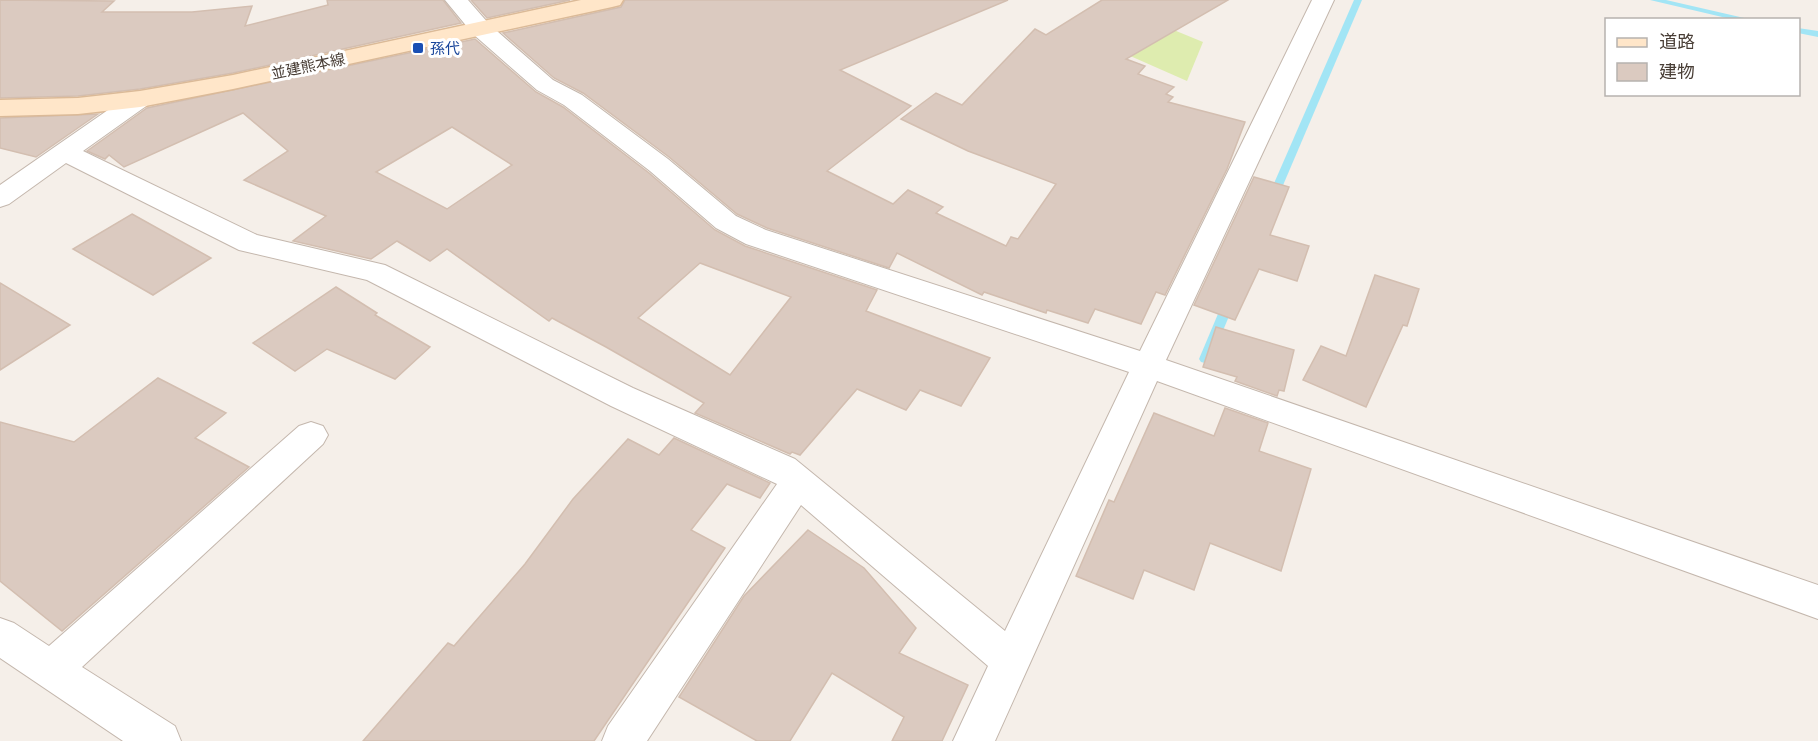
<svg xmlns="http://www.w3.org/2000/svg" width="1818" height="741" viewBox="0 0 1818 741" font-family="Poppins,'Noto Sans JP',sans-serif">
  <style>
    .green { fill: #deecaf }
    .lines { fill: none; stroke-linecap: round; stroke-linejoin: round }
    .stream { fill: #a2e5f5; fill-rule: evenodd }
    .building { fill: #dbcac0; stroke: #d3beb0; stroke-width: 1.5; fill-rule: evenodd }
    .minor-casing { stroke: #c4b7ad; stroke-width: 2 }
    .secondary-casing { stroke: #dbba98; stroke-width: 3 }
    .minor { fill: #fff; fill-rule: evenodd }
    .secondary { fill: #ffe6c9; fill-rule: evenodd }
    .transit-dot { fill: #1a4fb4; stroke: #fff; stroke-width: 2 }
    .labels { text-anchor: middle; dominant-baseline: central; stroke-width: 6; stroke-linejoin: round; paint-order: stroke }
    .far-transit-label { font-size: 15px; fill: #164399; stroke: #fff; text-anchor: start }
    .far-street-label { font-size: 15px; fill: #493e36; stroke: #fff }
  </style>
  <rect width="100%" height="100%" fill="#f5efe9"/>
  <path class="green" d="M1142,17L1203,42L1187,81L1103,44Z"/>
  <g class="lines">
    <g class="stream">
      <path d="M1354,0H1362L1278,197L1277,199H1269L1268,197Z"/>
      <path d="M1650,0H1666L1753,20H1735Z"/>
      <path d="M1798,28L1818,31V37L1798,33Z"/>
      <path d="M1229,298L1235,302L1211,359L1205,363L1201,362L1199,359L1223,302Z"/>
    </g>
  </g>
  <g class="building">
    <path d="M0,0L114,1L102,12H192L252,6L245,26L328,5L327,0H443L461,23L233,73L140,89L78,96L0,98Z"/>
    <path d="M471,0H570L487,18Z"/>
    <path d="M625,0H1008L840,70L911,106L827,171L893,204L908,190L943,207L936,213L1006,246L1011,237L1018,239L1056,184L968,151L901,119L936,93L962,105L1035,29L1046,35L1102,0H1228L1126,59L1145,66L1138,74L1174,87L1166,94L1173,97L1168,102L1245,122L1227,169L1165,295L1156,292L1141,324L1095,309L1088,323L1047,310L1046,313L984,292L982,295L897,253L889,268L767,228L737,214L669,157L583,93L554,78L503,33L621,7Z"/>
    <path d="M475,39L536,92L563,107L649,173L715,230L745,246L877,290L866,311L990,358L961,406L920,390L906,410L857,389L800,455L792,452L790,454L695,413L704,403L606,347L552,318L549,321L447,249L430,261L397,241L371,259L293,241L326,216L244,180L288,151L243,113L124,167L109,155L105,159L87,151L147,108ZM452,127L512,165L447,209L376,172ZM700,263L791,297L730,375L638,318Z"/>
    <path d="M98,114L36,157L0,148V118Z"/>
    <path d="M1254,177L1289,187L1270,235L1309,246L1297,281L1259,269L1235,320L1194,305Z"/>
    <path d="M132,214L211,258L153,295L73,249Z"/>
    <path d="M1375,275L1419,289L1407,326L1403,325L1366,407L1303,380L1321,346L1346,356Z"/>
    <path d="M0,283L70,325L0,370Z"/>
    <path d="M336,287L377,313L375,315L430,347L395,379L327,349L295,371L253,343Z"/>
    <path d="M1216,327L1294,350L1284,391L1279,390L1277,396L1235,381L1237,377L1203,367Z"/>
    <path d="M158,378L226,413L195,438L249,467L62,631L0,581V422L74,442Z"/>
    <path d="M1225,408L1268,423L1259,451L1311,469L1281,571L1210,543L1194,590L1144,570L1133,599L1076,576L1109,500L1114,502L1154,413L1214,436Z"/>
    <path d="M674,438L770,483L760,498L727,484L691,530L725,548L594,741H363L448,643L454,646L525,564L573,499L628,439L659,455Z"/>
    <path d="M808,530L864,568L916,628L899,653L968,685L942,741H892L904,717L832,673L790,741H757L679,697L744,596Z"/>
  </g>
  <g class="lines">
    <defs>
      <g id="minor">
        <path d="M445,0H468L489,24L553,80L582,95L668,159L736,216L766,230L1140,351L1312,0H1334L1166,360L1818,585V619L1157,381L995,741H953L988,666L801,505L647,741H602L608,726L777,484L611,406L367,280L239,250L66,163L9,204L0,207V185L131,94L140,92L149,94L152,99L149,104L83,151L257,235L385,265L633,388L795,459L1005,631L1129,372L746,244L716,228L650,171L564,105L537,90L473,34Z"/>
        <path d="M311,422L323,426L328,435L323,444L82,667L175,726L181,741H123L0,658V618L14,623L49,646L299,426Z"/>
      </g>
      <path id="secondary" d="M581,0H623L620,5L612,7L233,89L140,107L78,114L0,116V100L78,98L140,91L233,75Z"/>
    </defs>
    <use href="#minor" class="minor-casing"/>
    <use href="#secondary" class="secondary-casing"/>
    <use href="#minor" class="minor"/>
    <use href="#secondary" class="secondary"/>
  </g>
  <rect class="transit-dot" x="412" y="42" width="12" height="12" rx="3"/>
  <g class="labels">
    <g class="far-transit-label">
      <text x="430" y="48">孫代</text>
    </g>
    <g class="far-street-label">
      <text transform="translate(308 66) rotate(-12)">並建熊本線</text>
    </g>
  </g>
  <rect x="1605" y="18" width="195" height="78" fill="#ffffff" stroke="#b6b2af" stroke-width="1.5"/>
  <rect x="1617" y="38" width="30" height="9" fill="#ffe6c9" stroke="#b6b2af" stroke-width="1.5"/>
  <text x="1659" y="48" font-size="18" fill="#493e36">道路</text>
  <rect x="1617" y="63" width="30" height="18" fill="#dbcac0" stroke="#b6b2af" stroke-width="1.5"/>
  <text x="1659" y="78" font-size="18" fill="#493e36">建物</text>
</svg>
